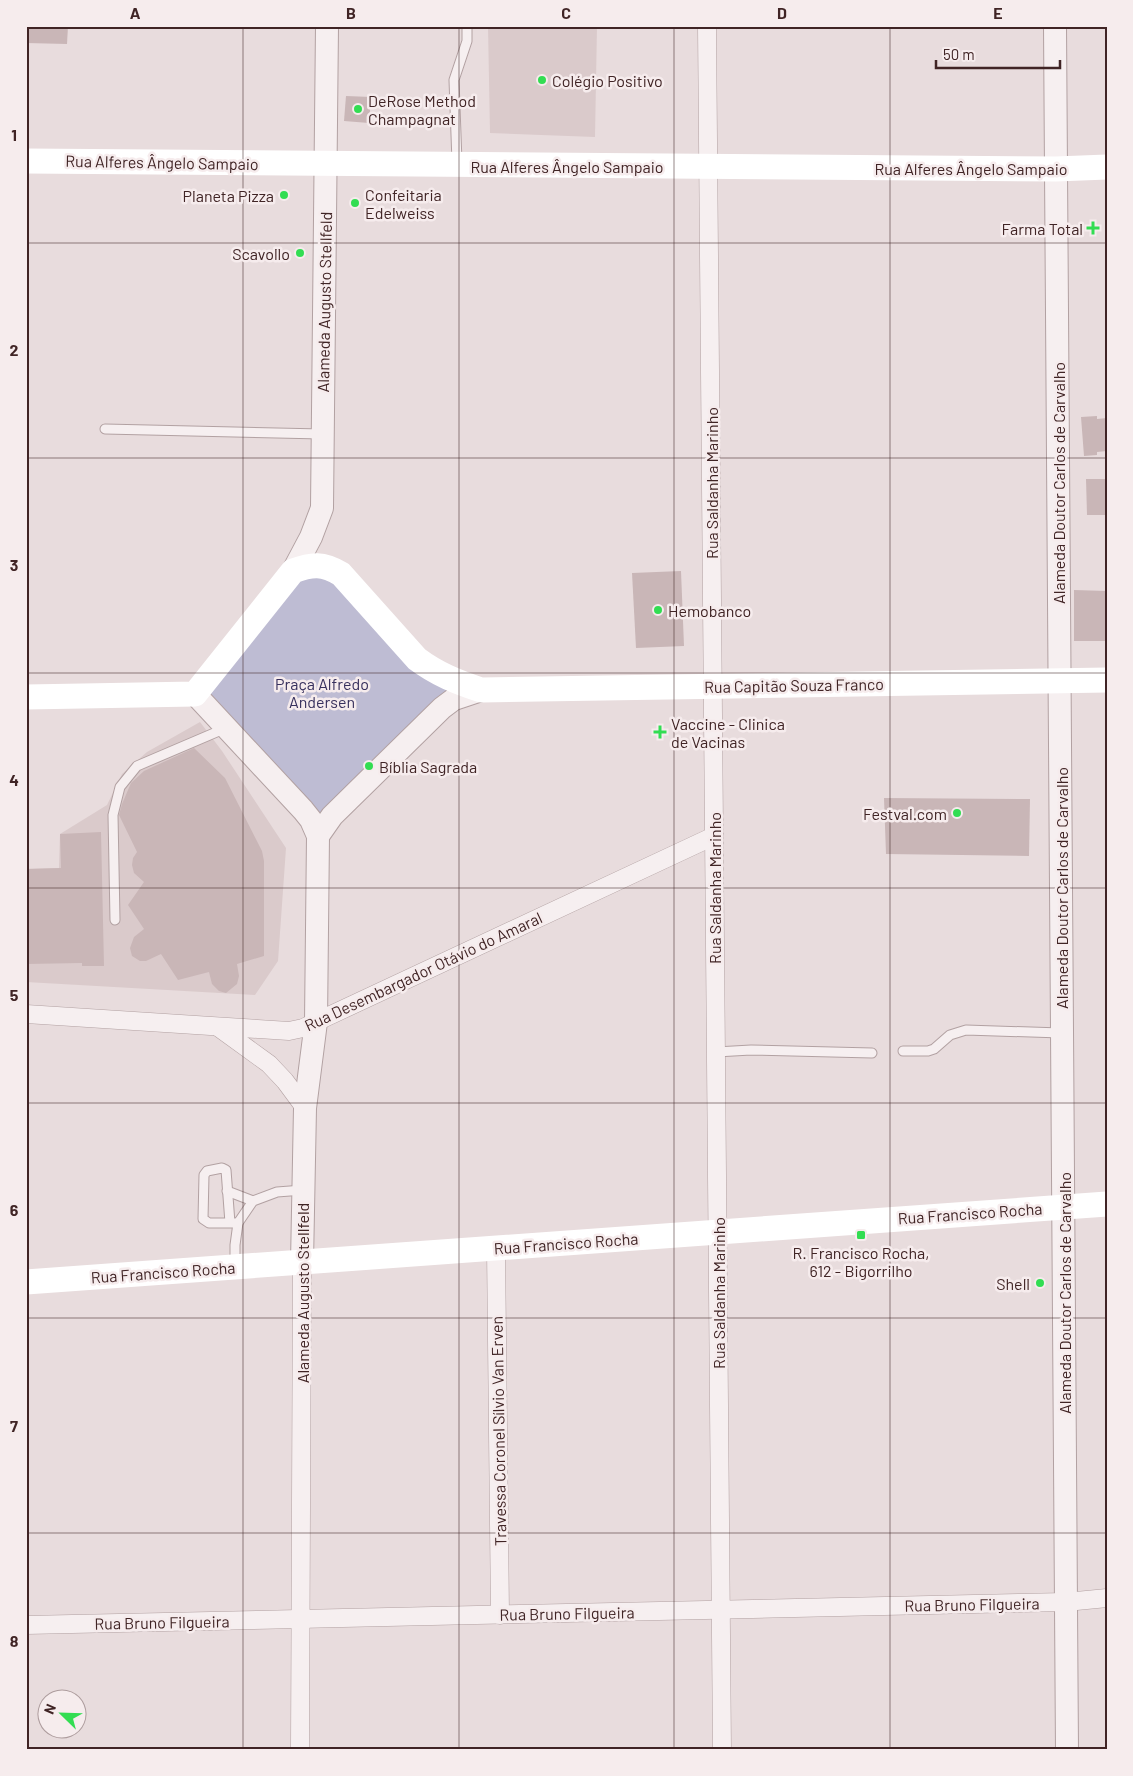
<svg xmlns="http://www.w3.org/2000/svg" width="1133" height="1776" viewBox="0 0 1133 1776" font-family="Barlow,sans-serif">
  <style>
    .built { fill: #dacacb }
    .green { fill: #bebcd3 }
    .building { fill: #c9b6b7 }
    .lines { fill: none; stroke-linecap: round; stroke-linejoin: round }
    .service-casing { stroke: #b2a1a2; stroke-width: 11 }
    .minor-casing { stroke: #b2a1a2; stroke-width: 19 }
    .tertiary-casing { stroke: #b2a1a2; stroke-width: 24 }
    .service { stroke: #f6eff0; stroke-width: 9 }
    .minor { stroke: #f6eff0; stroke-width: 18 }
    .tertiary { stroke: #f6eff0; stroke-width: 22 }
    .secondary { stroke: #fff; stroke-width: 25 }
    .grid { fill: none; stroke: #402425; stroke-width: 1; stroke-opacity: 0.55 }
    .poi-dot { fill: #32dd52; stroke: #f6eced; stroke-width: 2 }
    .labels { text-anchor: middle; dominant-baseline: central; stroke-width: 5; stroke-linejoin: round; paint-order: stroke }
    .poi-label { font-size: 16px; fill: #402425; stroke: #f6eced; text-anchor: start }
    .street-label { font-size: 16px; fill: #402425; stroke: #f6eced }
    .park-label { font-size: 16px; fill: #37305d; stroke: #f6eced }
    .neatline { fill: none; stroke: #402425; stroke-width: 2 }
    .grid-label { font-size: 16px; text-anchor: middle; font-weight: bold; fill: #402425 }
  </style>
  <rect width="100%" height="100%" fill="#e8dcdd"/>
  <g class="built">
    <path d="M488,26H597L595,137L490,133Z"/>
    <path d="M200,722L222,751L286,848L278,961L255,995L26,982V869L59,868L60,834L107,805L122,774L147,752Z"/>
  </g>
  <path class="green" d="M321,566L467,694L325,824L195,694L293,571Z"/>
  <g class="building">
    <path d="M26,26H68L67,44L26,43Z"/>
    <path d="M346,96L371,97L369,123L344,121Z"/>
    <path d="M1097,416V419L1107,418V451L1097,452V455L1084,456L1081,417Z"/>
    <path d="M1086,479H1107V515H1087Z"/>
    <path d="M681,571L684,646L636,648L632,573Z"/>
    <path d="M1074,590L1107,591V641H1074Z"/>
    <path d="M194,748L225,778L262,851L264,861V956L237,964L239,976L237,984L226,993L219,991L212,984L209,972L178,980L161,954L146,961H140L132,956L130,948L134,937L144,929L128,905L144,882L134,873L132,865L133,858L137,852L119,815L122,804L131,783L144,771Z"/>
    <path d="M884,798L1030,799L1029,856L886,854Z"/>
    <path d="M101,832L104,966H82V963L26,964V869L61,868L60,834Z"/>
  </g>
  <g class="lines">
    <defs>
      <g id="service">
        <path d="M457,162L454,80L467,41V26"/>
        <path d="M105,429L322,434"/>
        <path d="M115,920L113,815L120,787L137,766L226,728"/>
        <path d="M903,1051H928L934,1049L950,1035L966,1030L1061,1033"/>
        <path d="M716,1052L751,1050L872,1053"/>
        <path d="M227,1191L253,1201"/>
        <path d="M230,1223L226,1170L222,1168L207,1171L204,1175L203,1219L209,1223H238"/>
        <path d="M235,1264V1245L238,1223L253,1201L277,1192L303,1190"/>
      </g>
      <g id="minor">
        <path d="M707,26L722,1750"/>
        <path d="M26,1014L289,1031L303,1028L714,836"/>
        <path d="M218,1027L269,1064L285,1081L305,1108"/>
        <path d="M496,1248L500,1615"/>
        <path d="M26,1625L1066,1602L1107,1598"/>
        <path d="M300,1750L302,1262"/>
      </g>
      <g id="tertiary">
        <path d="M1055,26L1067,1750"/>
        <path d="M293,571L311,537L322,508L327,26"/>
        <path d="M195,694L303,810L311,820L318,836L316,1022L305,1108L302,1262"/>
        <path d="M318,836L332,816L442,708L454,699L481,690"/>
      </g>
    </defs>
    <use href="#service" class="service-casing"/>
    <use href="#minor" class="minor-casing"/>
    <use href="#tertiary" class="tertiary-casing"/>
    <use href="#service" class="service"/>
    <use href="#minor" class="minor"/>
    <use href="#tertiary" class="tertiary"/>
    <g class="secondary">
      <path d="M26,161L1056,169L1107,167"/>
      <path d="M26,697L195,694L293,571C312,564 323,563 341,574L417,659C437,674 457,682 481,690L1107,680"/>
      <path d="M26,1282L1107,1204"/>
    </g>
  </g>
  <path class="grid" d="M243,26V1750M459,26V1750M674,26V1750M890,26V1750M26,243H1107M26,458H1107M26,673H1107M26,888H1107M26,1103H1107M26,1318H1107M26,1533H1107"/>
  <g class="poi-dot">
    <circle cx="542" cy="80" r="5"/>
    <circle cx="358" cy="109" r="5"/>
    <circle cx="284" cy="195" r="5"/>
    <circle cx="355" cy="203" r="5"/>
    <path d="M1090.5 220.5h5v5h5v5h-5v5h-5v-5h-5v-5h5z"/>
    <circle cx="300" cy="253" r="5"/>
    <circle cx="658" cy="610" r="5"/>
    <path d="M657.5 724.5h5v5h5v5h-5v5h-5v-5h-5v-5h5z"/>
    <circle cx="369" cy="766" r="5"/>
    <circle cx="957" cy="813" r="5"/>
    <rect x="856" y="1230" width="10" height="10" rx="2.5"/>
    <circle cx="1040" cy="1283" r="5"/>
  </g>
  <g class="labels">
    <g class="poi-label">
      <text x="552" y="80">Colégio Positivo</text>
      <text x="368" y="100">DeRose Method<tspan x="368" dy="18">Champagnat</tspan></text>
      <text x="365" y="194">Confeitaria<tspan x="365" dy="18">Edelweiss</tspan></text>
      <text x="274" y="195" text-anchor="end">Planeta Pizza</text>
      <text x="1083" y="228" text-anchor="end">Farma Total</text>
      <text x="290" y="253" text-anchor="end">Scavollo</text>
      <text x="668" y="610">Hemobanco</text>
      <text x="671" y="723">Vaccine - Clinica<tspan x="671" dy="18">de Vacinas</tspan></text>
      <text x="379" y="766">Bíblia Sagrada</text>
      <text x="947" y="813" text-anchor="end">Festval.com</text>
      <text x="861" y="1252" text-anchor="middle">R. Francisco Rocha,<tspan x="861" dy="18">612 - Bigorrilho</tspan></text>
      <text x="1030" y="1283" text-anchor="end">Shell</text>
    </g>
    <g class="street-label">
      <text transform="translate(162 162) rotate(1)">Rua Alferes Ângelo Sampaio</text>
      <text x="567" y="166">Rua Alferes Ângelo Sampaio</text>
      <text x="971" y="168">Rua Alferes Ângelo Sampaio</text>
      <text transform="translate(324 302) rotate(-89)">Alameda Augusto Stellfeld</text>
      <text transform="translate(711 483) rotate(-90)">Rua Saldanha Marinho</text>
      <text transform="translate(1058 483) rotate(-90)">Alameda Doutor Carlos de Carvalho</text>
      <text transform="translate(794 685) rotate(-1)">Rua Capitão Souza Franco</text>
      <text transform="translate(714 888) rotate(-90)">Rua Saldanha Marinho</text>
      <text transform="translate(1061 888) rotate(-90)">Alameda Doutor Carlos de Carvalho</text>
      <text transform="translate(423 971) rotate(-25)">Rua Desembargador Otávio do Amaral</text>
      <text transform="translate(970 1213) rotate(-4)">Rua Francisco Rocha</text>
      <text transform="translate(566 1243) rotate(-4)">Rua Francisco Rocha</text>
      <text transform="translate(163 1272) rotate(-4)">Rua Francisco Rocha</text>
      <text transform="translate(302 1293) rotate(-90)">Alameda Augusto Stellfeld</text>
      <text transform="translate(718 1293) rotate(-90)">Rua Saldanha Marinho</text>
      <text transform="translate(1064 1293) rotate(-90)">Alameda Doutor Carlos de Carvalho</text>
      <text transform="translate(498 1431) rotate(-91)">Travessa Coronel Sílvio Van Erven</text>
      <text transform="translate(972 1604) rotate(-1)">Rua Bruno Filgueira</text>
      <text transform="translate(567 1613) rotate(-1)">Rua Bruno Filgueira</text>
      <text transform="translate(162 1622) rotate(-1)">Rua Bruno Filgueira</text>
    </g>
    <g class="park-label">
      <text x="322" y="683">Praça Alfredo<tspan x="322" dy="18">Andersen</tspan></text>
    </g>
  </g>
  <rect width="1133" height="1776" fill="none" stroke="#f6eced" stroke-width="55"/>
  <g transform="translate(62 1714) rotate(293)"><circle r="24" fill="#f6eced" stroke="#ad9c9d"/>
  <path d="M0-4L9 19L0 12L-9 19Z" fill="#32dd52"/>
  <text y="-8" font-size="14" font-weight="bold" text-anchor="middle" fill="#402425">N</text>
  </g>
  <path d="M936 60v8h124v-8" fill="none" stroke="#402425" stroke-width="2.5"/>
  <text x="943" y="60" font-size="15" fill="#402425" stroke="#f6eced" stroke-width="4" paint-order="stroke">50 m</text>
  <rect x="28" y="28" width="1078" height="1720" class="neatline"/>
  <g class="grid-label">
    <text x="135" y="19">A</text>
    <text x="351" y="19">B</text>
    <text x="566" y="19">C</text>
    <text x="782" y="19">D</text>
    <text x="998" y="19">E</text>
    <text x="14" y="141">1</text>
    <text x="14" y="356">2</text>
    <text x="14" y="571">3</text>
    <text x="14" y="786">4</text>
    <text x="14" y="1001">5</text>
    <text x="14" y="1216">6</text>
    <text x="14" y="1432">7</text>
    <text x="14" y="1647">8</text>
  </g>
</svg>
